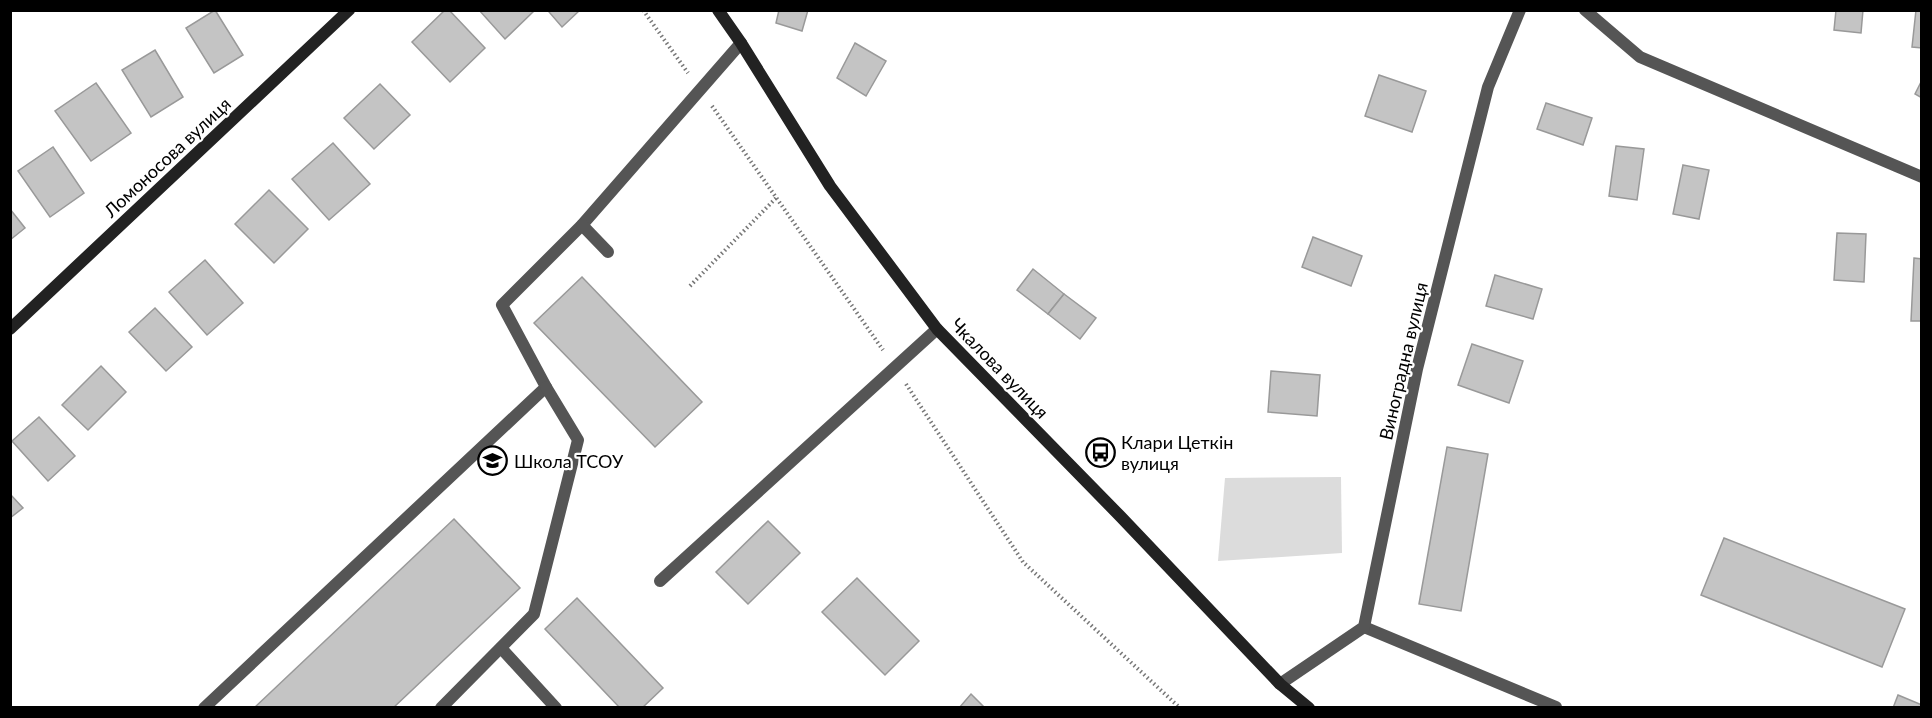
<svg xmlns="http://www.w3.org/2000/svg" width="1932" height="718" viewBox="0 0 1932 718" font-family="Lato,sans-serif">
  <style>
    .green { fill: #dcdcdc }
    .building { fill: #c4c4c4; stroke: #999; stroke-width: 1.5 }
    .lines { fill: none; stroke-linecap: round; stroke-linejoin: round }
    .path { stroke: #777; stroke-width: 4; stroke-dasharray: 1.5 3; stroke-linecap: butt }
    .lane { stroke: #555; stroke-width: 12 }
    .street { stroke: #555; stroke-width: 12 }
    .secondary { stroke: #222; stroke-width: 12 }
    .labels { text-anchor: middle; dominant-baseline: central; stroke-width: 4.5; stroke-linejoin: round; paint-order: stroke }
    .street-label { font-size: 18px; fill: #000; stroke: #fff }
    .poi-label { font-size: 18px; fill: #000; stroke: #fff; text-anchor: start }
  </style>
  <rect width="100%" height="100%" fill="#fff"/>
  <path class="green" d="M1341,477L1342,553L1218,561L1225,478Z"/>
  <g class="building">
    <path d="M215,10L243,55L214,73L186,28Z"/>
    <path d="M445,10H449L485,48L450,82L412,42Z"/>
    <path d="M479,10H535L505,39Z"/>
    <path d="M550,10H580L562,27L549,12Z"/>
    <path d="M779,10H808L802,31L776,23Z"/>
    <path d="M1836,10H1863L1861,33L1834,30Z"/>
    <path d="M1916,10H1922V48L1912,47Z"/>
    <path d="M855,43L886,61L866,96L837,78Z"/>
    <path d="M155,50L183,97L151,117L122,70Z"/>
    <path d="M1379,75L1426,91L1412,132L1365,116Z"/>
    <path d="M1922,80V98L1915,94Z"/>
    <path d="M96,83L131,133L91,161L55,111Z"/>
    <path d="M380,84L410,115L374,149L344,118Z"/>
    <path d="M1546,103L1592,118L1583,145L1537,129Z"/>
    <path d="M333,143L370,184L329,220L292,179Z"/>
    <path d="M1616,146L1644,149L1637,200L1609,196Z"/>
    <path d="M53,147L84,193L50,217L18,171Z"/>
    <path d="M1683,165L1709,170L1699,219L1673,214Z"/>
    <path d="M269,190L308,229L274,263L235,224Z"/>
    <path d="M10,209L25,228L10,240Z"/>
    <path d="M1837,233L1866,234L1864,282L1834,280Z"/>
    <path d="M1313,237L1362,256L1351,286L1302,267Z"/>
    <path d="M1914,258L1922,259V321H1911Z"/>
    <path d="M205,260L243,303L207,335L169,292Z"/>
    <path d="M1033,269L1064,294L1048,314L1017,290Z"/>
    <path d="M1495,275L1542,289L1533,319L1486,306Z"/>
    <path d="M582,277L702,402L655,447L534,323Z"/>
    <path d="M1064,294L1096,318L1080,339L1048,314Z"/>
    <path d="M155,308L192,347L166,371L129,332Z"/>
    <path d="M1472,344L1523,361L1509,403L1458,385Z"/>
    <path d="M101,366L126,392L88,430L62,405Z"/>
    <path d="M1271,371L1320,375L1317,416L1268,412Z"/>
    <path d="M39,417L75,456L48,481L12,441Z"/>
    <path d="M1447,447L1488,454L1461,611L1419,604Z"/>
    <path d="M10,494L23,508L10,518Z"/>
    <path d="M454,519L520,588L393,708H254Z"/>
    <path d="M768,521L800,553L748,604L716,572Z"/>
    <path d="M1724,538L1905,609L1882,667L1701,595Z"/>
    <path d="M857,578L919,641L885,675L822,612Z"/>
    <path d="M577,598L663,688L642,708H620L545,629Z"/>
    <path d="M971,694L985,708H959Z"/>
    <path d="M1898,695L1922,705V708H1893Z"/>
  </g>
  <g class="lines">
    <g class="path">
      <path d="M643,10L688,73"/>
      <path d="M712,106L883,350"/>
      <path d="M690,286L776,198"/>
      <path d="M906,384L1023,562L1180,708"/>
    </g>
    <g class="lane">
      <path d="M660,581L937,329"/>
      <path d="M1364,627L1556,707"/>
      <path d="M501,648L556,708"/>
      <path d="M204,708L546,387L502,305L582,225L741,43"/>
      <path d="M441,708L534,614L578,440L546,387"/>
    </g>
    <g class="street">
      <path d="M1585,10L1640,57L1922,177"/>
      <path d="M582,225L608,252"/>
      <path d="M1280,684L1364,627L1417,369L1488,87L1520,10"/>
    </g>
    <g class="secondary">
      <path d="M718,10L741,43L830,186L937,329L1120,516L1280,684L1309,708"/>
      <path d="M10,329L349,10"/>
    </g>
  </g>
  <defs>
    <symbol id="bus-ring" viewBox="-11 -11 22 22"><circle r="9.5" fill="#fff" stroke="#000" stroke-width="1.5"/><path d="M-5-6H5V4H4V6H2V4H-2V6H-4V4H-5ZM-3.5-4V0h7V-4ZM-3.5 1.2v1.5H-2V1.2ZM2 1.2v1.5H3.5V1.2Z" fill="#000"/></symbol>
    <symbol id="school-ring" viewBox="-11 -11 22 22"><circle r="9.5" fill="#fff" stroke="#000" stroke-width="1.5"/><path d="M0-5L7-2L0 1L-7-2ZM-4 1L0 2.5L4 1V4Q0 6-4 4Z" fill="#000"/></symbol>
  </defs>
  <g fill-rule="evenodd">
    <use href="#bus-ring" x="1084" y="436" width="33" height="33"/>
    <use href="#school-ring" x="476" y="444" width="33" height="33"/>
  </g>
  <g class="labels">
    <g class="street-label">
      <text transform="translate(167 157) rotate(-43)">Ломоносова вулиця</text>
      <text transform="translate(1403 361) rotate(-77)">Виноградна вулиця</text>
      <text transform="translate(1000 368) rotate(46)">Чкалова вулиця</text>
    </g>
    <g class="poi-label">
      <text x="1121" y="442">Клари Цеткін<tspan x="1121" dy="21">вулиця</tspan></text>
      <text x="514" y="461">Школа ТСОУ</text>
    </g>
  </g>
  <rect width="1932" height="718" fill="none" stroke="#000000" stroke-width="24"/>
</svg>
